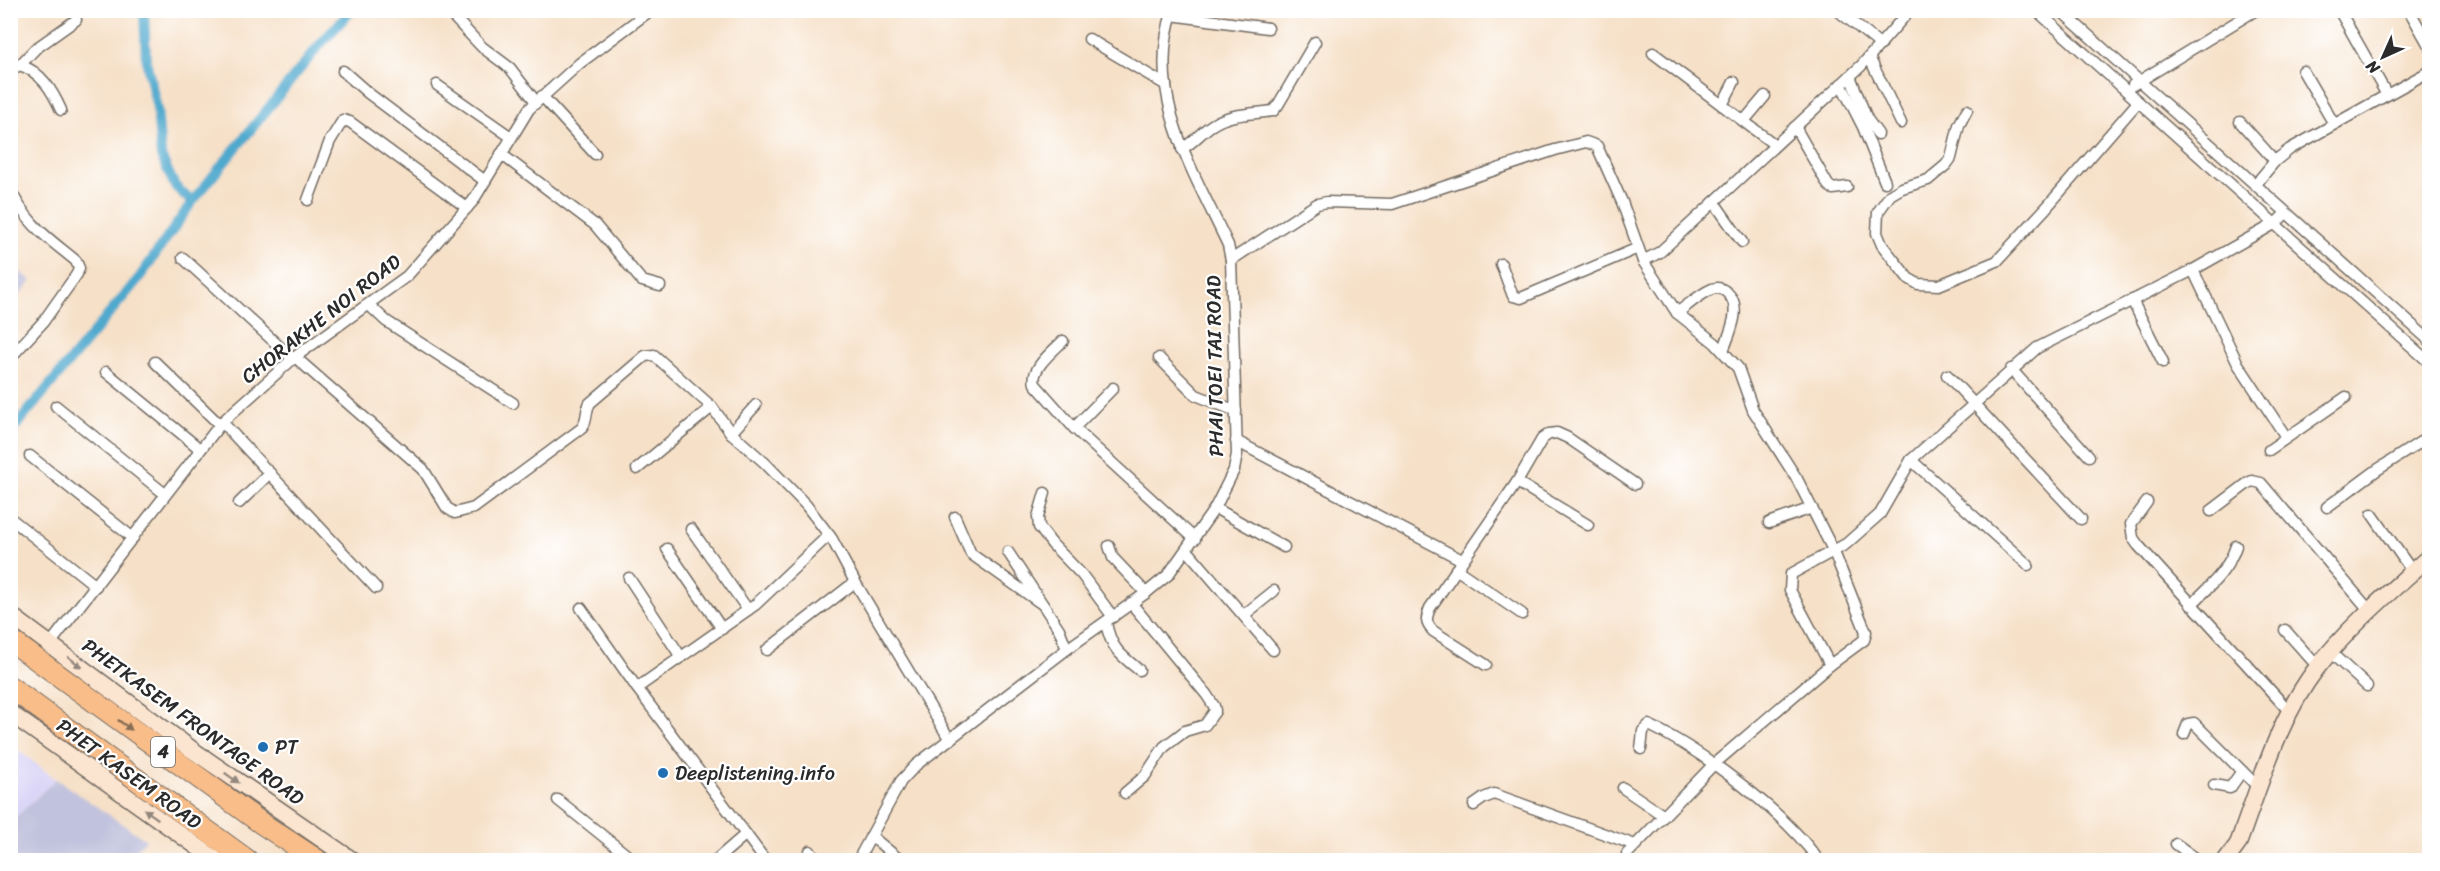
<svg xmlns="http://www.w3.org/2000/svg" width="2440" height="871" viewBox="0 0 2440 871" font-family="Sriracha,sans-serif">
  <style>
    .built { fill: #dbd6f7 }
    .industrial { fill: #c1c2dd }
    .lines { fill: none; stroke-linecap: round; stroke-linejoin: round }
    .canal { stroke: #50a9cd; stroke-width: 10 }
    .street-casing { stroke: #726a62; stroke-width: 13 }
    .secondary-casing { stroke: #726a62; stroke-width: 19 }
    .highway-casing { stroke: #726a62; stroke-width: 23 }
    .street { stroke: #fff; stroke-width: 10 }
    .secondary { stroke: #fce5d0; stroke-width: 16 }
    .highway { stroke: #f8bd89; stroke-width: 21 }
    .oneway { fill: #94887e }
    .oneway2 { fill: #876d55 }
    .poi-dot { fill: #1f6fb2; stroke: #fff; stroke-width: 2 }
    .labels { text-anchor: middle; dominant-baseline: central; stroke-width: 4.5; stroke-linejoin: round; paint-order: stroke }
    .shield { fill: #fff; stroke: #6b6b6b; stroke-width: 1.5 }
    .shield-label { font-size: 18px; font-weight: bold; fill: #2b2b2b }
    .street-label { font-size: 20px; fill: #2b2b2b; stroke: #fff }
    .poi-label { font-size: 20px; fill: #2b2b2b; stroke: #fff; text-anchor: start }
  </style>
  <rect width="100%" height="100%" fill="#fff"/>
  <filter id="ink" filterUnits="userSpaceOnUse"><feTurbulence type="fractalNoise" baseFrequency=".0167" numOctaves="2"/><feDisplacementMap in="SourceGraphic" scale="12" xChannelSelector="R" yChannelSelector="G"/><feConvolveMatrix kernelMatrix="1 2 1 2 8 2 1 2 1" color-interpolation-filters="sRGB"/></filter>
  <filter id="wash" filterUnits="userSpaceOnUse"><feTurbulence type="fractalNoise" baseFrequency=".008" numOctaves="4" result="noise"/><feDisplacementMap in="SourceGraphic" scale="24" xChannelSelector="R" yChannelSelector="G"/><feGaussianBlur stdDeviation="1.35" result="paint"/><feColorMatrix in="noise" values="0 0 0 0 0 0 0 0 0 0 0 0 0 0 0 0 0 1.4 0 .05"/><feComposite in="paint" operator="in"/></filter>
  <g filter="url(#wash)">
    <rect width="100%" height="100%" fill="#f6e0c7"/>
    <path class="built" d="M11,745L56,779L11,822H10Z"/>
    <g class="industrial">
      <path d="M10,264L32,281L11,304H10Z"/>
      <path d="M56,779L146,840L126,860H11V822Z"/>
    </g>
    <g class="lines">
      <g class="canal">
        <path d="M144,10L146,60L157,108L161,156L175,186L192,202"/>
        <path d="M10,433L139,278L192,202L322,42L352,10"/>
      </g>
    </g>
  </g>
  <g filter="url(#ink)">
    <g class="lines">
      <defs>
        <g id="street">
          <path d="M447,10L482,47L510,68L536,102"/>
          <path d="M1837,10L1881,45"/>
          <path d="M2036,10L2430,363"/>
          <path d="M2060,10L2430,341"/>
          <path d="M2339,10L2387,95"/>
          <path d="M2409,10L2430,47"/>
          <path d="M1171,15L1268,28"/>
          <path d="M1089,39L1166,85"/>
          <path d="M1653,53L1775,145"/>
          <path d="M1869,57L1901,123"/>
          <path d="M20,65L35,49L76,20"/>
          <path d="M10,70L20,65C41,72 52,90 61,110"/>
          <path d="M343,71L368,93L485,181"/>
          <path d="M2303,71L2334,124"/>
          <path d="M1850,76L1867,119L1878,134"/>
          <path d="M1841,84L1863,127L1885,182"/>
          <path d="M437,85L511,137"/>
          <path d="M2133,85L2256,10"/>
          <path d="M542,96L595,154"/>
          <path d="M1722,105L1734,82"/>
          <path d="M1967,110L1959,125L1951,158L1946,165L1928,180L1902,188L1890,195L1878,212L1877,233L1882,245L1908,278L1918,284L1939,285L1997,261L2046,208L2138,102"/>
          <path d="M1744,121L1765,96"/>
          <path d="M2240,122L2275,161"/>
          <path d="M1795,127L1828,185L1833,189L1847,187"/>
          <path d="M1182,149C1194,142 1201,132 1212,125C1231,113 1252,114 1273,111L1278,105L1315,42"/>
          <path d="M501,154L595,225L642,281L660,286"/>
          <path d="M2255,185L2275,161L2290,149L2430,71"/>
          <path d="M10,189C27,225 47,237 76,261L79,268L77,274L43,322L10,358"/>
          <path d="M308,200L330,141L343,120L350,122L467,208"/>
          <path d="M1714,202L1742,242"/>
          <path d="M183,258L293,359"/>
          <path d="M1231,260L1317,204L1327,202L1392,204L1555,150L1586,142L1597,146L1622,202L1643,261L1660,252L1861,66L1910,10"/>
          <path d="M1501,264L1513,296L1521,298L1638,248"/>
          <path d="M2193,270L2238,364L2286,437"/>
          <path d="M2132,300L2163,362"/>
          <path d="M369,305L386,321L513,403"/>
          <path d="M1677,313C1688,305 1700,294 1712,289C1717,287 1721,288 1725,291C1745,305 1729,334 1723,351"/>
          <path d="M1063,341C1053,351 1030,369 1035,384L1074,428L1195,539"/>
          <path d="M295,357L423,469L447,508L455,513L474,508L582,428C588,420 585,411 590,403L645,356L654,355L712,407L731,433L765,463L806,505L832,539L855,582L950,740"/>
          <path d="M1159,358L1196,395L1236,411"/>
          <path d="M155,362L220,425"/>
          <path d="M2011,369L2089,456"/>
          <path d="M106,372L200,449"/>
          <path d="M1947,375L2081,519"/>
          <path d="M56,406L165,494"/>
          <path d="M222,422L376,588"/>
          <path d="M1074,428L1113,388"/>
          <path d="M731,433L756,405"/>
          <path d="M1236,441L1462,560"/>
          <path d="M2269,450L2346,397"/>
          <path d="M30,456L133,538"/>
          <path d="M1911,460L2028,565"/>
          <path d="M637,469L712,407"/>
          <path d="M1517,482L1588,525"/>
          <path d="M1045,493L1038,517L1039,527L1052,544L1082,575L1113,617"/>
          <path d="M2147,502L2131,524L2133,538L2138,545L2290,712"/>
          <path d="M239,503L270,473"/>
          <path d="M2327,507L2377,470L2430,436"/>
          <path d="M1215,508L1284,547"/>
          <path d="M2211,511L2248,483L2252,481L2261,483L2370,611"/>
          <path d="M2372,514L2412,571"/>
          <path d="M955,517L971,554L1042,604"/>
          <path d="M10,518L96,586"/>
          <path d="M1769,523L1812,508"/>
          <path d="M691,529L748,610"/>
          <path d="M1109,546L1113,558L1146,593"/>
          <path d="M667,549L722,629"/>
          <path d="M1187,550L1273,650"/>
          <path d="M1008,552L1059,629L1067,649"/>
          <path d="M1456,569L1522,614"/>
          <path d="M629,578L681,657"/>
          <path d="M2191,605C2209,587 2228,571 2236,546"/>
          <path d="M581,608L637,688"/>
          <path d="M1244,615L1274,591"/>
          <path d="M1106,623C1111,648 1119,654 1139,670"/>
          <path d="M2285,630L2318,667"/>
          <path d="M50,644L222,422L295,357L407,276L473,201L529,109L580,63L651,10"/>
          <path d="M767,650L855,582"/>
          <path d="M2330,652L2367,686"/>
          <path d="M1486,665L1433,631C1425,623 1426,618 1430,608L1517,482L1542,439L1549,434L1557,433L1568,438L1635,484"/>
          <path d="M1830,665L1790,590L1791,574L1846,544L1880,514L1911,460L2037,348L2193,270L2276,223L2286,213"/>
          <path d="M2184,734L2188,724L2194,723L2259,788"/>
          <path d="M1641,749L1643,731L1649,725C1701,750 1786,813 1818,860"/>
          <path d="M2214,785L2230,788L2242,771"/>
          <path d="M1623,788L1664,816"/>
          <path d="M1125,793L1145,776L1164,747L1185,731L1205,725L1215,711L1214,706L1206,694L1131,603"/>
          <path d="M558,800L633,860"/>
          <path d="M1474,805L1484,798L1494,794L1635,845"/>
          <path d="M871,836L900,860"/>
          <path d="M2176,844L2198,860"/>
          <path d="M810,851L816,860"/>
          <path d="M1627,854L1714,764L1830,665L1864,640L1866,632L1834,552L1797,479L1753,410L1738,368L1715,343L1677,313L1643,261"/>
          <path d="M716,860L746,834"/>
          <path d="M765,860L637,688L755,605L829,535"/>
          <path d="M858,860L901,781L916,765L1067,649L1146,593L1168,575L1215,508L1234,470L1237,454L1231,260L1228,245C1194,172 1144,95 1173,10"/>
        </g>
        <g id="secondary">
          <path d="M10,615L191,749L352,860"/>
          <path d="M10,713L216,860"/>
          <path d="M2226,860L2238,844C2260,785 2278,719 2316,669C2348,627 2391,591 2430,556"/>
        </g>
        <g id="highway">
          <path d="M10,640L261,823L317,860"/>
          <path d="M10,687L247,860"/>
        </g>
      </defs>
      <use href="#street" class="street-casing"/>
      <use href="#secondary" class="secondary-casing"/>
      <use href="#highway" class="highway-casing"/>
      <use href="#street" class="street"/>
      <use href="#secondary" class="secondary"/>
      <use href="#highway" class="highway"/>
    </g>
    <defs><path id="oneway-solid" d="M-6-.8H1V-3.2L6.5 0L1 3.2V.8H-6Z" transform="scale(1.5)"/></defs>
    <g class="oneway">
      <use href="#oneway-solid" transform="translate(75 662) rotate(37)"/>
      <use href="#oneway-solid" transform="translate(232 778) rotate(35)"/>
      <use href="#oneway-solid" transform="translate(151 814) rotate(-145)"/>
    </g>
    <use class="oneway2" href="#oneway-solid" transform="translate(125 725) rotate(36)"/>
  </g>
  <g class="poi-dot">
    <circle cx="263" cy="747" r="6"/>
    <circle cx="663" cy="773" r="6"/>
  </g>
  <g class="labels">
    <rect class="shield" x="151" y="737" width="24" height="30" rx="4.5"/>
    <g class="shield-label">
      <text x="163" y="752">4</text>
    </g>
    <g class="street-label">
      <text transform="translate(321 319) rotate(-38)">CHORAKHE NOI ROAD</text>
      <text transform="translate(1215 366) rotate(-91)">PHAI TOEI TAI ROAD</text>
      <text transform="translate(193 722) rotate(36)">PHETKASEM FRONTAGE ROAD</text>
      <text transform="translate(129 774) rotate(36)">PHET KASEM ROAD</text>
    </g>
    <g class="poi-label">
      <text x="275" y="747">PT</text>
      <text x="675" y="773">Deeplistening.info</text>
    </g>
  </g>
  <rect width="2440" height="871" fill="none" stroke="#fff" stroke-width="36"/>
  <g transform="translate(2383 57) rotate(225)" stroke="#ffffff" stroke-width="4.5" paint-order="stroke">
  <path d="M0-4.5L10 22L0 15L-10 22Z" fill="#2b2b2b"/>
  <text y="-9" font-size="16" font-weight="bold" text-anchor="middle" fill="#2b2b2b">N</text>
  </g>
</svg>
